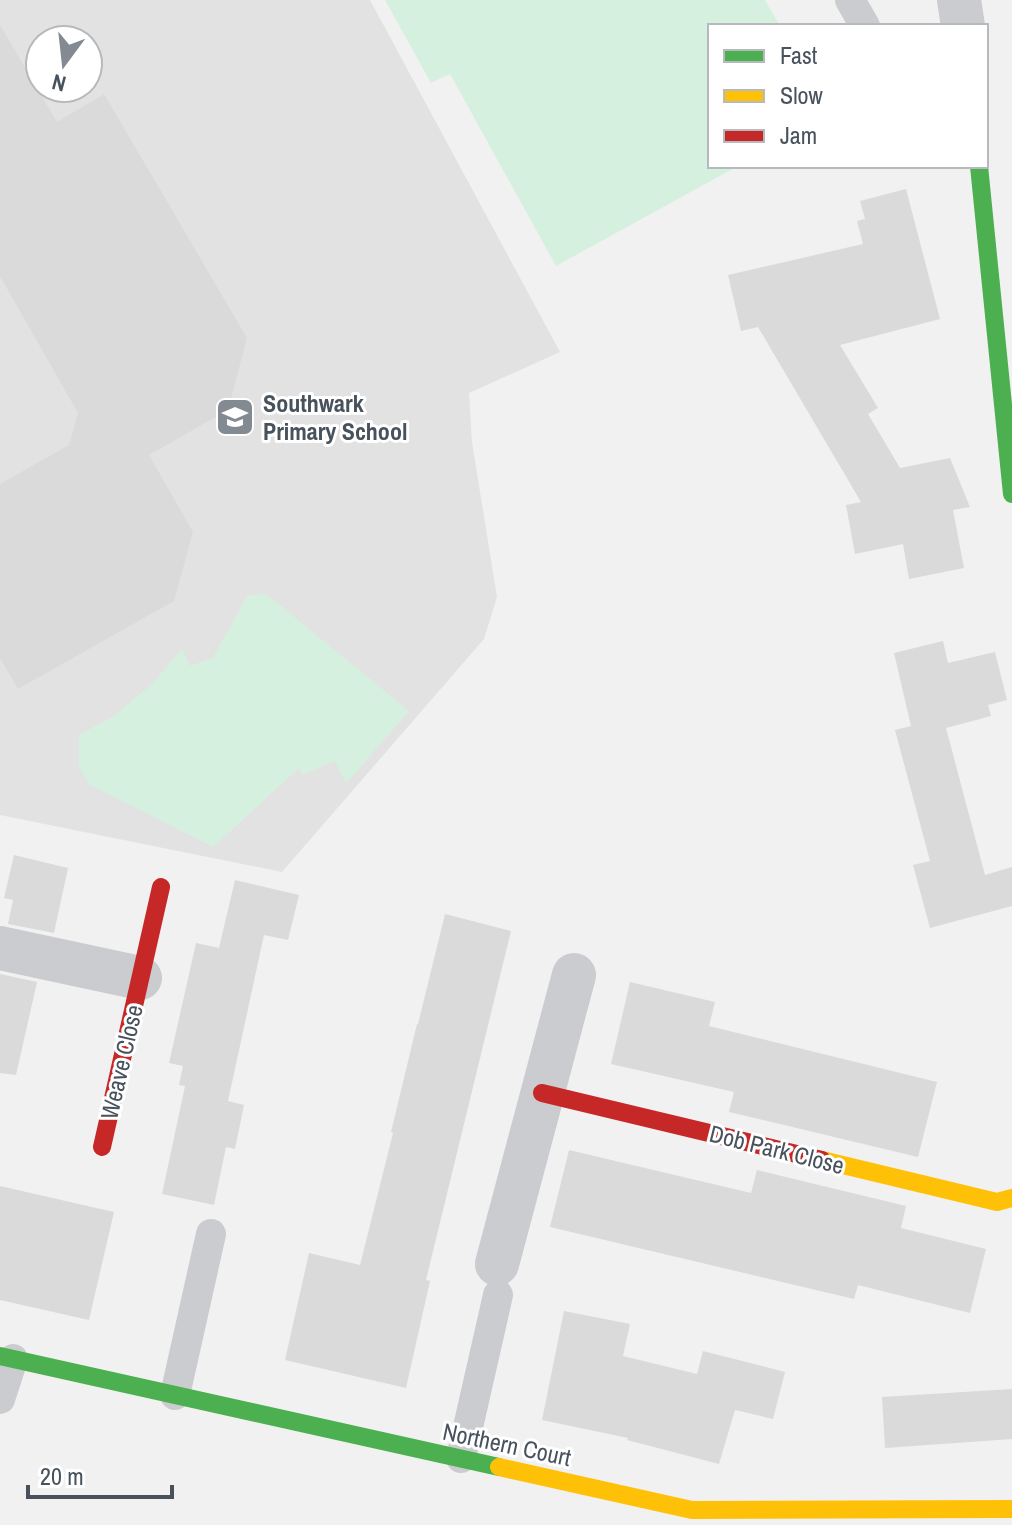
<svg xmlns="http://www.w3.org/2000/svg" width="1012" height="1525" viewBox="0 0 1012 1525" font-family="'Archivo Narrow',sans-serif">
  <style>
    .education { fill: #e3e2e3; fill-rule: evenodd }
    .green { fill: #d6f0e0 }
    .building { fill: #dadadb }
    .lines { fill: none; stroke-linecap: round; stroke-linejoin: round }
    .lane { stroke: #cacccf; stroke-width: 30 }
    .street { stroke: #cacccf; stroke-width: 44 }
    .fast { stroke: #4caf50; stroke-width: 18 }
    .slow { stroke: #ffc107; stroke-width: 18 }
    .jam { stroke: #c62828; stroke-width: 18 }
    .labels { text-anchor: middle; dominant-baseline: central; stroke-width: 6; stroke-linejoin: round; paint-order: stroke }
    .poi-label { font-size: 24px; font-weight: bold; fill: #48525d; stroke: #fff; text-anchor: start }
    .street-label { font-size: 24px; fill: #48525d; stroke: #fff }
  </style>
  <rect width="100%" height="100%" fill="#f1f1f1"/>
  <path class="education" d="M0,0H370L560,352L469,393L472,442L497,597L484,639L282,872L0,815ZM40,40H88V88H40Z"/>
  <g class="green">
    <path d="M385,0H765L780,26H710V166H738L556,266L450,74L431,83Z"/>
    <path d="M266,594L409,711L346,783L335,761L302,775L299,768L213,847L89,784L79,767V735L114,716L152,684L182,649L190,666L213,658L247,596Z"/>
  </g>
  <g class="building">
    <path d="M0,25L57,122L104,94L247,338L228,410L149,455L193,532L174,601L18,689L0,658V484L69,445L78,413L0,276Z"/>
    <path d="M906,189L940,319L840,345L878,408L868,414L900,468L950,458L970,507L953,510L964,568L909,579L903,544L855,554L846,505L861,502L758,327L741,331L728,275L863,244L857,221L865,219L860,201Z"/>
    <path d="M943,641L948,663L995,652L1007,700L988,705L991,716L946,728L985,875L1012,867V906L930,928L913,865L930,861L895,730L911,726L894,653Z"/>
    <path d="M14,855L68,868L54,933L8,924L13,900L4,898Z"/>
    <path d="M235,880L299,895L288,940L264,935L228,1101L244,1105L235,1149L226,1147L214,1205L162,1194L185,1086L179,1085L183,1066L169,1063L196,943L219,948Z"/>
    <path d="M445,914L511,931L426,1280L430,1281L406,1388L285,1360L309,1253L360,1265L393,1133L391,1132L417,1024H418Z"/>
    <path d="M0,974L37,982L16,1075L0,1073Z"/>
    <path d="M630,982L715,1002L709,1026L937,1082L918,1157L729,1112L734,1092L611,1064Z"/>
    <path d="M569,1150L751,1193L757,1170L906,1206L901,1228L986,1249L970,1313L858,1285L854,1299L550,1227Z"/>
    <path d="M0,1186L114,1212L89,1320L0,1300Z"/>
    <path d="M564,1311L630,1324L623,1356L697,1374L703,1351L785,1372L773,1419L735,1410L719,1464L627,1440L628,1438L542,1420Z"/>
    <path d="M1012,1389V1439L885,1448L882,1397Z"/>
  </g>
  <g class="lines">
    <g class="lane">
      <path d="M850,0L865,26"/>
      <path d="M175,1395L211,1234"/>
      <path d="M0,1399L13,1359"/>
      <path d="M461,1458L498,1295"/>
    </g>
    <g class="street">
      <path d="M959,0L963,26"/>
      <path d="M0,948L140,978"/>
      <path d="M497,1264L574,975"/>
    </g>
    <g class="fast">
      <path d="M979,166L1012,494"/>
      <path d="M0,1356L499,1467"/>
    </g>
    <g class="slow">
      <path d="M822,1160L997,1202L1012,1198"/>
      <path d="M499,1467L692,1510L1012,1509"/>
    </g>
    <g class="jam">
      <path d="M542,1093L822,1160"/>
      <path d="M102,1147L161,887"/>
    </g>
  </g>
  <defs>
    <symbol id="school-square" viewBox="-11 -11 22 22"><rect x="-9" y="-9" width="18" height="18" rx="4" fill="#838a91" stroke="#fff"/><path d="M0-5L7-2L0 1L-7-2ZM-4 1L0 2.5L4 1V4Q0 6-4 4Z" fill="#fff"/></symbol>
  </defs>
  <g fill-rule="evenodd">
    <use href="#school-square" x="213" y="395" width="44" height="44"/>
  </g>
  <g class="labels">
    <g class="poi-label">
      <text x="263" y="403">Southwark<tspan x="263" dy="28">Primary School</tspan></text>
    </g>
    <g class="street-label">
      <text transform="translate(121 1062) rotate(-77)">Weave Close</text>
      <text transform="translate(777 1149) rotate(14)">Dob Park Close</text>
      <text transform="translate(507 1444) rotate(12)">Northern Court</text>
    </g>
  </g>
  <rect x="708" y="24" width="280" height="144" fill="#ffffff" stroke="#b6babe" stroke-width="2"/>
  <rect x="724" y="50" width="40" height="12" fill="#4caf50" stroke="#b6babe" stroke-width="2"/>
  <text x="780" y="64" font-size="24" fill="#48525d">Fast</text>
  <rect x="724" y="90" width="40" height="12" fill="#ffc107" stroke="#b6babe" stroke-width="2"/>
  <text x="780" y="104" font-size="24" fill="#48525d">Slow</text>
  <rect x="724" y="130" width="40" height="12" fill="#c62828" stroke="#b6babe" stroke-width="2"/>
  <text x="780" y="144" font-size="24" fill="#48525d">Jam</text>
  <g transform="translate(64 64) rotate(195)"><circle r="38" fill="#ffffff" stroke="#b6babe" stroke-width="2"/>
  <path d="M0-6L14 30L0 20L-14 30Z" fill="#838a91"/>
  <text y="-12" font-size="22" font-weight="bold" text-anchor="middle" fill="#48525d">N</text>
  </g>
  <path d="M28 1485v12h144v-12" fill="none" stroke="#48525d" stroke-width="4"/>
  <text x="40" y="1485" font-size="24" fill="#48525d" stroke="#ffffff" stroke-width="6" paint-order="stroke">20 m</text>
</svg>
